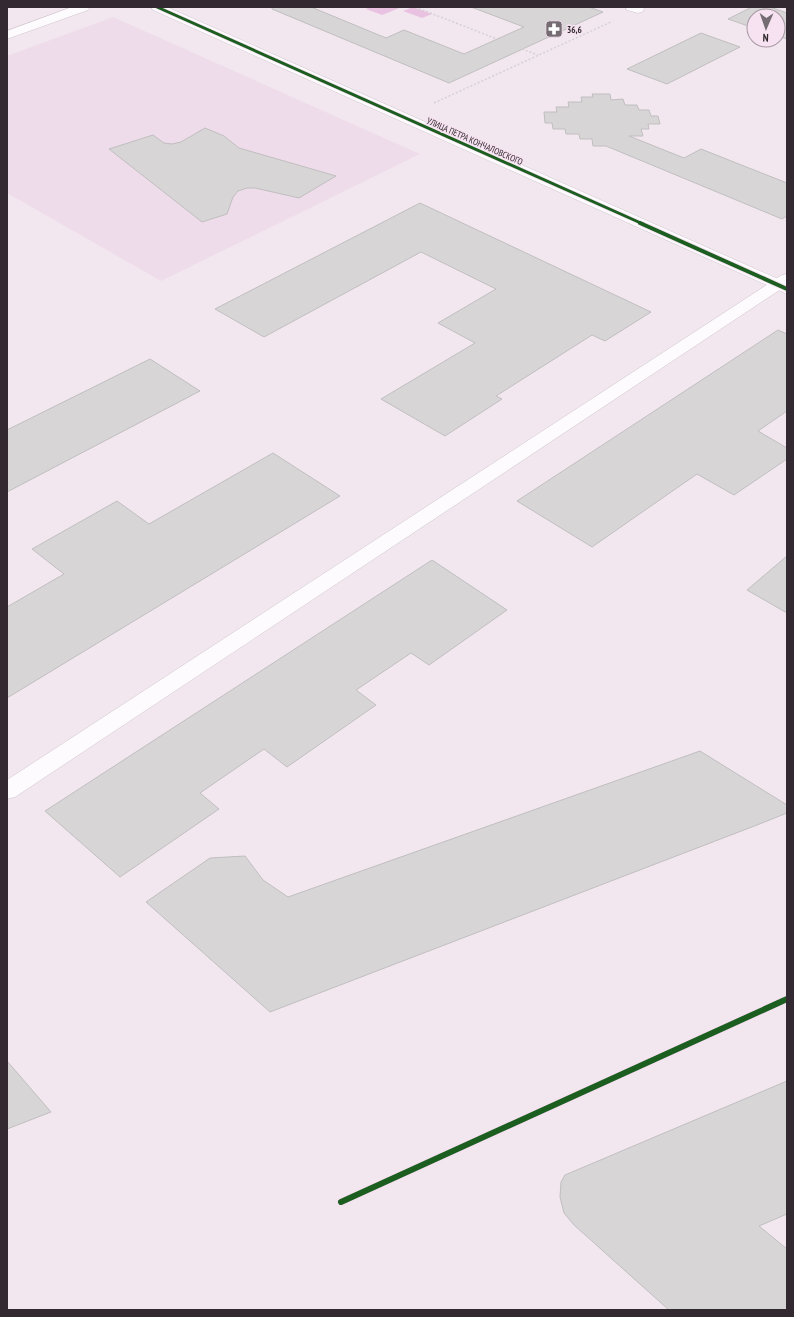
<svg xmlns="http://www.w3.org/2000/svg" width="794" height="1317" viewBox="0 0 794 1317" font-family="'PT Sans Narrow',sans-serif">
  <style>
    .built { fill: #efdceb }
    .green { fill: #e9c2e1 }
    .building { fill: #d7d5d6; stroke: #c0bebf }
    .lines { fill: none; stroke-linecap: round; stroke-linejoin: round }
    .lane-casing { stroke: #cec5cc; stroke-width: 1 }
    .street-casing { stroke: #cec5cc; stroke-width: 1 }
    .path { stroke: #d4d2d4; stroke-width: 1.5; stroke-dasharray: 2 2; stroke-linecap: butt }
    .lane { fill: #fdfbfd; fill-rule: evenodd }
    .street { fill: #fdfbfd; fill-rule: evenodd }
    .cycleway-far2-casing { stroke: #f6e2f1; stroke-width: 4.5 }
    .cycleway-far1-casing { stroke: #f6e2f1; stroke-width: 6 }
    .cycleway-casing { stroke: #f6e2f1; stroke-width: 9 }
    .cycleway-far2 { stroke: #1b5e20; stroke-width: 3 }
    .cycleway-far1 { stroke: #1b5e20; stroke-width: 4 }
    .cycleway { stroke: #1b5e20; stroke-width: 6 }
    .labels { text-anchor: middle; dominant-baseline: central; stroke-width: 3; stroke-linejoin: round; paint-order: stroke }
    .far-poi-label { font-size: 9px; font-weight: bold; fill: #322a30; stroke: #f6e2f1; text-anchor: start }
    .far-street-label { font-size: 9px; fill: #322a30; stroke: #f6e2f1 }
  </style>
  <rect width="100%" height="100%" fill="#f2e7ef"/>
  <path class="built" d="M113,17L420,154L161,281L7,193V56Z"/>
  <g class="green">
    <path d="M370,7H402L382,15L366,9Z"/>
    <path d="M413,7L432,14L422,18L403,11Z"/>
  </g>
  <g class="building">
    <path d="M272,7H311L386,38L404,30L464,54L524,27L471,7H589L603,12L449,83L272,9Z"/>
    <path d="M752,7H770L787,13V39L778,36V16H754V28L728,19Z"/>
    <path d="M701,33L740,47L667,84L627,69Z"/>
    <path d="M592,94H610L611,100L623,99L625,105H637L639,110H649L651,116H658L660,124H648L649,129H641L643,136H629L684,158L701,149L787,183V216L782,219L606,146H593L592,139H580L579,134H566L565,129H553L552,123H545L544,112H557L556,107H569L568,102H582L581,97H593Z"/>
    <path d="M205,128L224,136L239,148L336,176L299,198L255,188H247L238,191L233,197L227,214L202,222L109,149L153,135L164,143L172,144L181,142Z"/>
    <path d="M420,203L651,312L605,341L592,335L496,396L502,399L445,436L381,399L475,343L438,323L496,289L421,252L264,337L215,309Z"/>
    <path d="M778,330L787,334V411L758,431L787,448V459L734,495L697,474L592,547L517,501Z"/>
    <path d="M150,359L200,391L7,492V430Z"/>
    <path d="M273,453L340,496L7,698V607L64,574L32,549L117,501L149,524Z"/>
    <path d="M787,556V613L747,590Z"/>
    <path d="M432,560L507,610L429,665L411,653L356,690L376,705L287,767L264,749L200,793L219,809L120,877L45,811Z"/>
    <path d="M700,751L787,805V813L757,825L270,1012L146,902L210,858L245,856L263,880L288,897Z"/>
    <path d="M7,1061L51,1112L7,1129Z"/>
    <path d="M787,1081V1214L759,1226L787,1249V1310H669L574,1225L564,1213L560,1197L561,1182L565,1175Z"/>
  </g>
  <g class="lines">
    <defs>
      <path id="lane" d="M787,274V285L15,797L7,799V780L782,275Z"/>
      <g id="street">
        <path d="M72,7H90L88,10L7,39V31Z"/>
        <path d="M151,7H167L787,283V294L153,10Z"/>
        <path d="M625,7H643L644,9L642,12L638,13L627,10Z"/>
      </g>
    </defs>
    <use href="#lane" class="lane-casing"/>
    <use href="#street" class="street-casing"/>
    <g class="path">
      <path d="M415,7L497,39"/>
      <path d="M522,49L538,55"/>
      <path d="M434,103L611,22"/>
    </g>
    <use href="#lane" class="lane"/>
    <use href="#street" class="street"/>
    <defs>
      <path id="cycleway-far2" d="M157,7L643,224"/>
      <path id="cycleway-far1" d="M640,223L787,289"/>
      <path id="cycleway" d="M341,1202L787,999"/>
    </defs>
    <use href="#cycleway-far2" class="cycleway-far2-casing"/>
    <use href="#cycleway-far1" class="cycleway-far1-casing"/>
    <use href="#cycleway" class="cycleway-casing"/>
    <use href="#cycleway-far2" class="cycleway-far2"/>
    <use href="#cycleway-far1" class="cycleway-far1"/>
    <use href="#cycleway" class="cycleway"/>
  </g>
  <defs>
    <symbol id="pharmacy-square" viewBox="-11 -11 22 22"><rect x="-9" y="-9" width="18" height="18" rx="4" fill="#756c73" stroke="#f6e2f1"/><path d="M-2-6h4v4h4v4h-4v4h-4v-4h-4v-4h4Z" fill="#fff"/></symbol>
  </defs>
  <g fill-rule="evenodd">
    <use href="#pharmacy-square" x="544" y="19" width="20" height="20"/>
  </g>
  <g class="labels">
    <g class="far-poi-label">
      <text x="567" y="29">36,6</text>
    </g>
    <g class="far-street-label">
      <text transform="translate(475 141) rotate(24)">УЛИЦА ПЕТРА КОНЧАЛОВСКОГО</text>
    </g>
  </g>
  <rect width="794" height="1317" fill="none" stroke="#322a30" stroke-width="16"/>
  <g transform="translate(766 28) rotate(182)"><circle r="19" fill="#f6e2f1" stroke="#a898a4"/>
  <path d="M0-3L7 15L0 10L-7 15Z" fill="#756c73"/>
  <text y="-6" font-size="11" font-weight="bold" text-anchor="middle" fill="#322a30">N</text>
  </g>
</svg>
